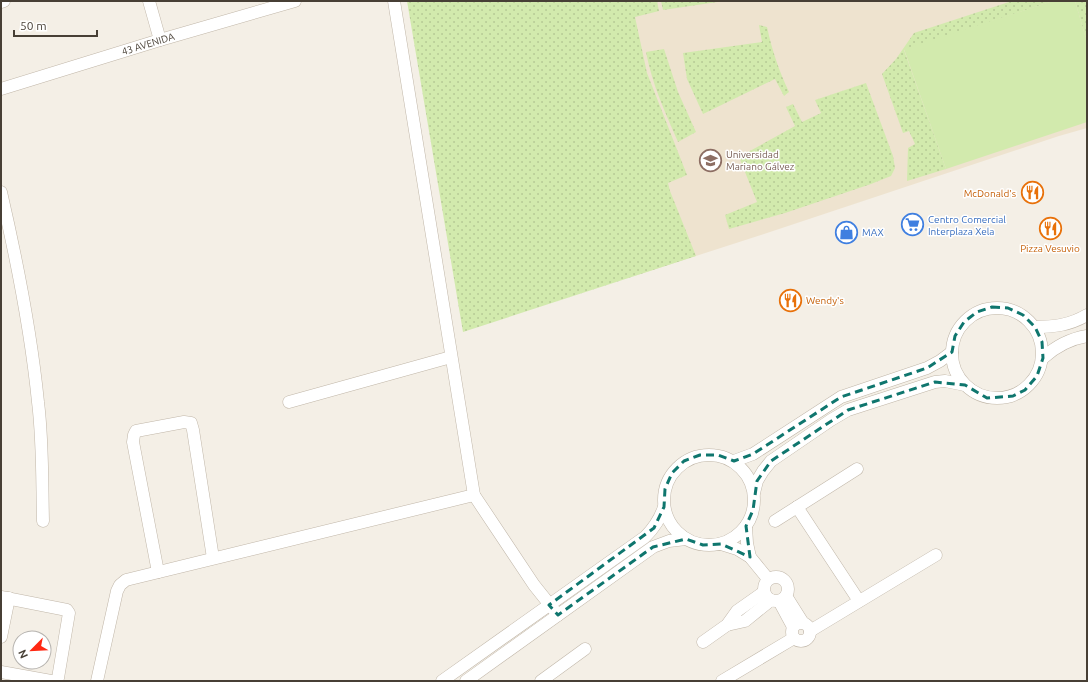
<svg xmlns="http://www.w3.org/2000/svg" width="1088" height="682" viewBox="0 0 1088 682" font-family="Ubuntu,sans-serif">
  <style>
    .education { fill: #eee3cf }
    .grass { fill: url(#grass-dots) }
    .pitch { fill: #d2eaad }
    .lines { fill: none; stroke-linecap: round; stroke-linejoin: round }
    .street-casing { stroke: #c0b6a8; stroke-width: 13 }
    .street { stroke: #fff; stroke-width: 12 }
    .marked { fill: none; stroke: #0f766e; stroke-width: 3; stroke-dasharray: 8 5; stroke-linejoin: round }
    .labels { text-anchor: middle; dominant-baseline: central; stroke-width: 3; stroke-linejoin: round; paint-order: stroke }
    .street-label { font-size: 10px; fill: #473f35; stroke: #fff }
    .education-label { font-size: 10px; fill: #785e54; stroke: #fff; text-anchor: start }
    .food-label { font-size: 10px; fill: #c56008; stroke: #fff; text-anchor: end }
    .shop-label { font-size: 10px; fill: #366cbe; stroke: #fff; text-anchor: start }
  </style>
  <defs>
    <pattern id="grass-dots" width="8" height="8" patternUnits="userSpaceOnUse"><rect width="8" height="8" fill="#d2eaad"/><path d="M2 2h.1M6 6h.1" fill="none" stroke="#b6ca95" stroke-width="1.8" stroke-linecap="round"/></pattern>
  </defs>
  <rect width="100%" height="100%" fill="#f4efe6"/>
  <path class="education" d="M407,1H1087V128L1059,136L764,234L634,276Z"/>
  <g class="grass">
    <path d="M407,1H657L659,11L635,17L647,73L687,175L668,183L670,191L696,256L463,332Z"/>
    <path d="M661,1H724L663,10Z"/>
    <path d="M1012,1H1053L904,50L946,169L907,181L908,148L915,144L909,131L903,133L882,74L896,59L914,33Z"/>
    <path d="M1075,1H1087V42Z"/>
    <path d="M759,25L767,27C772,50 779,71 789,92L784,96L775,79L703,114L687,79L683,53L762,42Z"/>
    <path d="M664,49L678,92L696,132L678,142C665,112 652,84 646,52Z"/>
    <path d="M866,83L893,156L895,168L891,176L871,184L785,213L729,229L725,215L757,202L739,157L795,126L786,107L793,104L802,122L821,113L815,100Z"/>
  </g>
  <path class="pitch" d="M1053,1H1075L1087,42V122L946,169L904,49Z"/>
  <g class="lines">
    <defs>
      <g id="street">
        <path d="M149,1L160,40"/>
        <path d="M394,1L474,495L534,585L558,615"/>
        <path d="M1,2L4,1"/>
        <path d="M1,89L160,40L295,1"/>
        <path d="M1,192C17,261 31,332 38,402C43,442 42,482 43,521"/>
        <circle cx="997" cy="353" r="45"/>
        <path d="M1035,327C1054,327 1070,325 1087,315"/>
        <path d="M1043,358C1056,346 1069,339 1087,336"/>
        <path d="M289,402L451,357"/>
        <circle cx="709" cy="500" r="45"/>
        <path d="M734,461L753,454L841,397L927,368L940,361L952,352"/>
        <path d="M754,493L757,481L763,471L771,461L831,420L848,410L935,382L945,381L965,385"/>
        <path d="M797,507L859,601"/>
        <path d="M775,521L857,469"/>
        <path d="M746,526L747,543L750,557"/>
        <path d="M721,544L737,549L750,557L768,579"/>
        <path d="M158,572L133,442L134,435L136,431L184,422L191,423L193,430L213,558"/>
        <circle cx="776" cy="589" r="12"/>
        <path d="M786,596L803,623"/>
        <path d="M1,597L67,610L69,613L58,678L55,681"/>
        <path d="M779,601L793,627"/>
        <circle cx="801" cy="632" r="9"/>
        <path d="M727,625L745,621L771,600"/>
        <path d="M810,631L936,555"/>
        <path d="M1,637L9,598"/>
        <path d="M703,642L727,625L737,611L764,592"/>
        <path d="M1,672L51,681"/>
        <path d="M97,681L117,591L120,585L126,580L474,495"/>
        <path d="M442,681L645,537C654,528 660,519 664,507"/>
        <path d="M466,681L653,547L669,541L686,539"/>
        <path d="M541,681L585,649"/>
        <path d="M722,681L794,638"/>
      </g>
    </defs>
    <use href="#street" class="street-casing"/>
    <use href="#street" class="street"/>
  </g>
  <path class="marked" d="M992,307L1008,308L1023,315L1035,327L1042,342L1043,358L1037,376L1025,390L1013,396L987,398L965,385L935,382L848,410L771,461L757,481L753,510L746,526L750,557L721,544L703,545L686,539L653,547L558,615L549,605L654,528L664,507L665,489L672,473L684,461L700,455H718L734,461L753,454L841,397L927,368L952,352L955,336L964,322L977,312Z"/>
  <defs>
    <symbol id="university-ring" viewBox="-11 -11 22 22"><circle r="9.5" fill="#fff" stroke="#8d6e63" stroke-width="1.5"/><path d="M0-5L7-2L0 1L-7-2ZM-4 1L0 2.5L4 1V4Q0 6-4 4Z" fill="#8d6e63"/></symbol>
    <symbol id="restaurant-ring" viewBox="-11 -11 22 22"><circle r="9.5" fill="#fff" stroke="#e8710a" stroke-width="1.5"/><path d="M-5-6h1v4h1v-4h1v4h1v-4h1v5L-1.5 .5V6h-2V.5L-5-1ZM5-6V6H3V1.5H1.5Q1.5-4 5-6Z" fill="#e8710a"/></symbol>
    <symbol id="supermarket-ring" viewBox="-11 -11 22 22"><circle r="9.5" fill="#fff" stroke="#3f7fe0" stroke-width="1.5"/><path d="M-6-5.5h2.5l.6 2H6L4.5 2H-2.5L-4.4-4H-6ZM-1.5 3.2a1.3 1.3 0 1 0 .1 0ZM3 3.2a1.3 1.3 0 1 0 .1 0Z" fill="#3f7fe0"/></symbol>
    <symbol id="shop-ring" viewBox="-11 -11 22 22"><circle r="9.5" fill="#fff" stroke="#3f7fe0" stroke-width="1.5"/><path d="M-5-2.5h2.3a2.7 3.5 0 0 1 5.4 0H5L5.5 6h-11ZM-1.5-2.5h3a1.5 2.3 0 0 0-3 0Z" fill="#3f7fe0"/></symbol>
  </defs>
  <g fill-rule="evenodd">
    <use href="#university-ring" x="698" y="148" width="25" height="25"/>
    <use href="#restaurant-ring" x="1020" y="180" width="25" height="25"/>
    <use href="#supermarket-ring" x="900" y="212" width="25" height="25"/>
    <use href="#restaurant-ring" x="1038" y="216" width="25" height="25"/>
    <use href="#shop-ring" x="834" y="220" width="25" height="25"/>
    <use href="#restaurant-ring" x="778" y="288" width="25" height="25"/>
  </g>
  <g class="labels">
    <g class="street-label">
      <text transform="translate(148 44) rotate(-17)">43 AVENIDA</text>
    </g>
    <g class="education-label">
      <text x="726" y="154">Universidad<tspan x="726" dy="12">Mariano Gálvez</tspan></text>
    </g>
    <g class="food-label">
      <text x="1016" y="193">McDonald's</text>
      <text x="1050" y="248" text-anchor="middle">Pizza Vesuvio</text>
      <text x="806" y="300" text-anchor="start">Wendy's</text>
    </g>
    <g class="shop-label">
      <text x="928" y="219">Centro Comercial<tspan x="928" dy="12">Interplaza Xela</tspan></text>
      <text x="862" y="232">MAX</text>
    </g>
  </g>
  <rect width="1088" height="682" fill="none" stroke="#473f35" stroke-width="4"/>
  <g transform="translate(32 650) rotate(246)"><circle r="19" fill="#ffffff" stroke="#b5b2ae"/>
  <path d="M0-3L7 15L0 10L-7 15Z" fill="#ff2812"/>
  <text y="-6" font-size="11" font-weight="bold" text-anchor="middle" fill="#473f35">N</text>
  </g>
  <path d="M14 30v6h83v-6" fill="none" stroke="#473f35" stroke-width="2"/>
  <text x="20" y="30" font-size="12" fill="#473f35" stroke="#ffffff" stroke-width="3" paint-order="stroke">50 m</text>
</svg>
